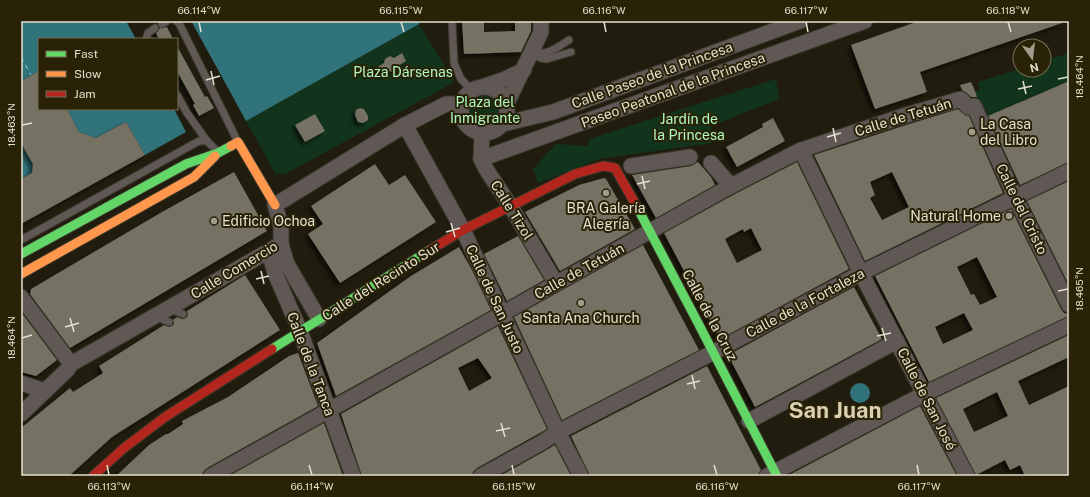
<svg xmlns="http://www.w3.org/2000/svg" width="1090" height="497" viewBox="0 0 1090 497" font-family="'Public Sans',sans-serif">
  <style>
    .green { fill: #12341c }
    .water { fill: #31737b }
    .pier { fill: #211d0e }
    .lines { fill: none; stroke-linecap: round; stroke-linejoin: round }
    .ferry { stroke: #78e5f6; stroke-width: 1; stroke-dasharray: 5 4; stroke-linecap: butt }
    .building { fill: #747164; fill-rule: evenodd; filter: url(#shadow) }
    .lane-casing { stroke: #3b372b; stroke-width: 9 }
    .street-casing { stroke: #3b372b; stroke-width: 17 }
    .fast-casing { stroke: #3b372b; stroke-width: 11 }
    .slow-casing { stroke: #3b372b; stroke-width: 11 }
    .jam-casing { stroke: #3b372b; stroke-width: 11 }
    .lane { stroke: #5f5855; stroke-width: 7 }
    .street { stroke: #5f5855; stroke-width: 15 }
    .fast { stroke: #63d668; stroke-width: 9 }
    .slow { stroke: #ff974d; stroke-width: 9 }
    .jam { stroke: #b3261e; stroke-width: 9 }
    .ticks { fill: none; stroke: #e4e0cf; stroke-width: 1.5 }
    .poi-dot { fill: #a09c8b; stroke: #292206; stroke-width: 1.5 }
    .labels { text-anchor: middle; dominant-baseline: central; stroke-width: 4; stroke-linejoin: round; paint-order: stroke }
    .park-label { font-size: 14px; fill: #b0f8c3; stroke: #292206 }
    .street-label { font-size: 14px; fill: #e4e0cf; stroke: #292206 }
    .poi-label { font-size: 14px; fill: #e4e0cf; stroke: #292206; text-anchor: start }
    .town-label { font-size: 22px; font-weight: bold; fill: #d9d1b1; stroke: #292206 }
    .neatline { fill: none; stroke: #e4e0cf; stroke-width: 1.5 }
    .ticks-label { font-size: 10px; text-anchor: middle; fill: #e4e0cf }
  </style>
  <defs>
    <filter id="shadow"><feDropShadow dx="-3.5" dy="3.5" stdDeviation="2" flood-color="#0009"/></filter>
  </defs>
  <rect width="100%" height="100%" fill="#211d0e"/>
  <g class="green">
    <path d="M419,24L446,68C450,71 454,78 453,83L285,174L275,173L246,121Z"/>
    <path d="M1069,53V81L986,117L974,91L980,90L978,82L1020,69V70H1044V61Z"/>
    <path d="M776,79L779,99L711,126L712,143L599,159L538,183L533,169L556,144L588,146L589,139Z"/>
    <circle cx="485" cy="110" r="16"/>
  </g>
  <g class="water">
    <path d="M21,21H126L136,39H39V71L21,81Z"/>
    <path d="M191,21H420L419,24L246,121Z"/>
    <path d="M67,109H174L186,132L145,155L126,122L96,138L79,132Z"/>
    <path d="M21,143L33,164L32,173L21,179Z"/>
    <circle cx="860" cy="393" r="10"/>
  </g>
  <path class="pier" d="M189,21H191L237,105L236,106Z"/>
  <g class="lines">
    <path class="ferry" d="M21,57L31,75"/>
  </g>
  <g class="building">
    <path d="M462,21H484V32L515,31V21H531V31L521,52L464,54Z"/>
    <path d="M919,21H1061L1062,23L920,72L927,92L875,109L851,45Z"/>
    <path d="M167,27L173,39H159L156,33L160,28Z"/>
    <path d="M177,46L205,97L207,96L214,108L199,116L193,105L195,104L177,71Z"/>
    <path d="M402,53L406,61L398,66L397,69L392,72L389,71L380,76L376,68L384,63L385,59L390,56L394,58Z"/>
    <path d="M39,71V109H67L79,132L96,138L126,122L145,155L21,224V179L32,173L33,164L21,143V81Z"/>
    <path d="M1069,81V162L1020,185L988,116Z"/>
    <path d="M971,82L975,91L977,97H971L967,93L962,90L960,85Z"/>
    <path d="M360,108L364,109L368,116V120L363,123L358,122L355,115L356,110Z"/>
    <path d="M958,109L965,115L969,116L1003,193L865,261L814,155L903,126ZM892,172L909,207L882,220L870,198L875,195L870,182Z"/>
    <path d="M315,114L325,131L305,142L295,125Z"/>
    <path d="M773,118L785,141L737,167L726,147L763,127L762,124Z"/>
    <path d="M698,162L711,177L715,185L656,218L632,175L691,166Z"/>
    <path d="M797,162L849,269L720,339L664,233L735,194ZM751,228L762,250L737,263L725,239L743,229L744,232Z"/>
    <path d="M375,164L389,185L405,175L436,222L340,283L308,234L323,224L311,206Z"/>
    <path d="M234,172L267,231L70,348L30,294L31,289L162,212Z"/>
    <path d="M604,178L606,179L635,229L560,271L525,212L579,185Z"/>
    <path d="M1069,181V285L1027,201Z"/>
    <path d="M1011,209L1061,309L1064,313L1069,314V316L929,382L875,276ZM977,257L997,297L980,305L974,294L971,295L957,267ZM964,313L973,330L943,344L935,327Z"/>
    <path d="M518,236L544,280L507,301L484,254Z"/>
    <path d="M643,245L699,350L562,420L514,317Z"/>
    <path d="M459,247L472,270L491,310L336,396L317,343L411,276Z"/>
    <path d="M245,275L280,330L112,437L69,476H21V428L70,388L73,392L103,373L99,366L164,325L169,327L172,326L174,324L173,320L177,317L182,319L186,318L188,315L187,311Z"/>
    <path d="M854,287L882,339L755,407L728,355Z"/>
    <path d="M21,312L57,360L36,376L21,372Z"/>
    <path d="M498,326L547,429L477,468L473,472L472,476H362L341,414ZM478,358L492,378L469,391L458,368Z"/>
    <path d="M1069,335V357L1018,381L1029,405L1069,386V476H1025L1020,465L1010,470L1005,460L976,475L936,398ZM997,392L1008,416L974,432L963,409Z"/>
    <path d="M298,353L318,406L207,468L203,472L202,476H116L149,445L166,434H168L183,424L182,421L228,397L289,356Z"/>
    <path d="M707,366L761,470L758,475L590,476L571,436Z"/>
    <path d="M920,406L957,476H789V475Z"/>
    <path d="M324,423L343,476H229Z"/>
    <path d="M555,445L571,476H500L545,451Z"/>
  </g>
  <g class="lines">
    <defs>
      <g id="lane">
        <path d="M176,21L179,23L237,140"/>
        <path d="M452,21L454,63L461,79L472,90"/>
        <path d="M162,24L167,21"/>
        <path d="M146,39L148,33L155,28"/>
        <path d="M532,52L540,58L547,59L571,52"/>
        <path d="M535,53C548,55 558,47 569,40"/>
        <path d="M177,95L187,113L207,141"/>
        <path d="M21,240L199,141H207L217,151"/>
        <path d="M170,309L183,314"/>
        <path d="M155,316L169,322"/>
      </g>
      <g id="street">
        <circle cx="484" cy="110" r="23"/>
        <path d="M482,87L505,79L524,70"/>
        <path d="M507,103L541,32V21"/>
        <path d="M503,124L553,112L800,21"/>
        <path d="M405,125L463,230L558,432L581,476"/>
        <path d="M482,134L481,159L486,169L511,207L556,283"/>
        <path d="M801,150L861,273L967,476"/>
        <path d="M481,159L865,21"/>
        <path d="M711,163L731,186"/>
        <path d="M631,166L690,157"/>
        <path d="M269,252L275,273L300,331L353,476"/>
        <path d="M21,297L71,364"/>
        <path d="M319,319L287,264L281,244V226L275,205L405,125L446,104H461"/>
        <path d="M21,383L45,391"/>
        <path d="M21,414L67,370L71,364L281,244"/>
        <path d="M749,421L897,341"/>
        <path d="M211,476L731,186L801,150L900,117L961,99L968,107L974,106L1015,197L1069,305"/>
        <path d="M481,476L541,443L558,432L714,352L861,273L1069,171"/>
        <path d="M767,476L924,394L1069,325"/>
      </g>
      <g id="fast">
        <path d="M637,207L697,321L777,476"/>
        <path d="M21,254L186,164L218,153L231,146"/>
        <path d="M272,349L430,250"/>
      </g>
      <g id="slow">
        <path d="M231,146L238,142L275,205"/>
        <path d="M21,274L194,177L215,156"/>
      </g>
      <g id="jam">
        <path d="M430,250L463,230L575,174L603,166L615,168L637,207"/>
        <path d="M93,476L124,448L165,417L272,349"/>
      </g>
    </defs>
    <use href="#lane" class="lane-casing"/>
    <use href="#street" class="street-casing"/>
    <use href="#fast" class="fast-casing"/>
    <use href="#slow" class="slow-casing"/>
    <use href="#jam" class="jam-casing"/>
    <use href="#lane" class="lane"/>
    <use href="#street" class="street"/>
    <use href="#fast" class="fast"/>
    <use href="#slow" class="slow"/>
    <use href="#jam" class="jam"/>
  </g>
  <path class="ticks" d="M199,22L201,32M401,22L404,32M604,22L606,32M806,22L808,32M1008,22L1011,32M211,71L214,85M1058,79L1068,77M206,80L220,76M1023,81L1026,94M1018,89L1032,86M22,125L32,123M833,128L836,142M827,137L841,133M642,176L645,189M637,184L650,181M451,223L455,237M446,232L460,228M261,271L264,284M256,279L269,276M1058,291L1068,289M70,318L74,332M65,327L79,323M882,328L886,341M877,336L891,333M22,338L32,335M692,375L695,389M687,384L700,381M501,423L505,437M496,431L510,428M107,465L109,475M309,465L312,475M512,465L514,475M714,465L717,475M917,465L919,475"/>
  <g class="poi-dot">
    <circle cx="972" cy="132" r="4"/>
    <circle cx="606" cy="193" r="4"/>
    <circle cx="1009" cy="216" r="4"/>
    <circle cx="214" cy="221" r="4"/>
    <circle cx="581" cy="303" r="4"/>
  </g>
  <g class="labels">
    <g class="park-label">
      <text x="403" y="72">Plaza Dársenas</text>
      <text x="485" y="102">Plaza del<tspan x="485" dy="16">Inmigrante</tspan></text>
      <text x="689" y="119">Jardín de<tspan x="689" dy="16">la Princesa</tspan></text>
    </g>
    <g class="street-label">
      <text transform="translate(652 75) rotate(-20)">Calle Paseo de la Princesa</text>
      <text transform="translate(673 90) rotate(-20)">Paseo Peatonal de la Princesa</text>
      <text transform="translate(903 117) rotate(-17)">Calle de Tetuán</text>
      <text transform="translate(1022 209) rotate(64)">Calle del Cristo</text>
      <text transform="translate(512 210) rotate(58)">Calle Tizol</text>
      <text transform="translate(234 270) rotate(-31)">Calle Comercio</text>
      <text transform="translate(579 271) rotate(-29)">Calle de Tetuán</text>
      <text transform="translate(381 281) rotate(-32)">Calle del Recinto Sur</text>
      <text transform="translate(495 299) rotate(65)">Calle de San Justo</text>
      <text transform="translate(805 303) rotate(-28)">Calle de la Fortaleza</text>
      <text transform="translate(710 315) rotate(62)">Calle de la Cruz</text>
      <text transform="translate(311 364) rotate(69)">Calle de la Tanca</text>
      <text transform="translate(927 399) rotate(63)">Calle de San José</text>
    </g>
    <g class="poi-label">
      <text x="980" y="124">La Casa<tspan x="980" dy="16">del Libro</tspan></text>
      <text x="606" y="208" text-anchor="middle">BRA Galería<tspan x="606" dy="16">Alegría</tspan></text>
      <text x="1001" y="216" text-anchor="end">Natural Home</text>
      <text x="222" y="221">Edificio Ochoa</text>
      <text x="581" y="318" text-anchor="middle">Santa Ana Church</text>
    </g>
    <g class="town-label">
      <text x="835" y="410">San Juan</text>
    </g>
  </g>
  <rect width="1090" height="497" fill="none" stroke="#292206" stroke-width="44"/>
  <rect x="38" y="38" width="140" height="72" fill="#292206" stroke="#746e56"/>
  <rect x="46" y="51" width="20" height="6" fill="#63d668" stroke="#746e56"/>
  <text x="74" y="58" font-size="12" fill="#e4e0cf">Fast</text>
  <rect x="46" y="71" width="20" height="6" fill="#ff974d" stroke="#746e56"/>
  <text x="74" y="78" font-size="12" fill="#e4e0cf">Slow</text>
  <rect x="46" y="91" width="20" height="6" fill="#b3261e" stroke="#746e56"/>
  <text x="74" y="98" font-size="12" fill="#e4e0cf">Jam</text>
  <g transform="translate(1032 58) rotate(166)"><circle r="19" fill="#292206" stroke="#746e56"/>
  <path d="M0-3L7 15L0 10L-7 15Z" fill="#a09c8b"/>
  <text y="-6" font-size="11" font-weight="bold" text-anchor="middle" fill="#e4e0cf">N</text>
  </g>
  <rect x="22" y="22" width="1046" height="453" class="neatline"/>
  <g class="ticks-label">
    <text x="199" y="14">66.114°W</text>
    <text x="401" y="14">66.115°W</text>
    <text x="604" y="14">66.116°W</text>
    <text x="806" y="14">66.117°W</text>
    <text x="1008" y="14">66.118°W</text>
    <text transform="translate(1079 77) rotate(-90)" y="4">18.464°N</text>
    <text transform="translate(11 125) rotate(-90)" y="4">18.463°N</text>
    <text transform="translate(1079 289) rotate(-90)" y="4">18.465°N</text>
    <text transform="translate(11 338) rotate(-90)" y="4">18.464°N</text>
    <text x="109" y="490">66.113°W</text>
    <text x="312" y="490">66.114°W</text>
    <text x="514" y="490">66.115°W</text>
    <text x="717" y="490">66.116°W</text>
    <text x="919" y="490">66.117°W</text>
  </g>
</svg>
